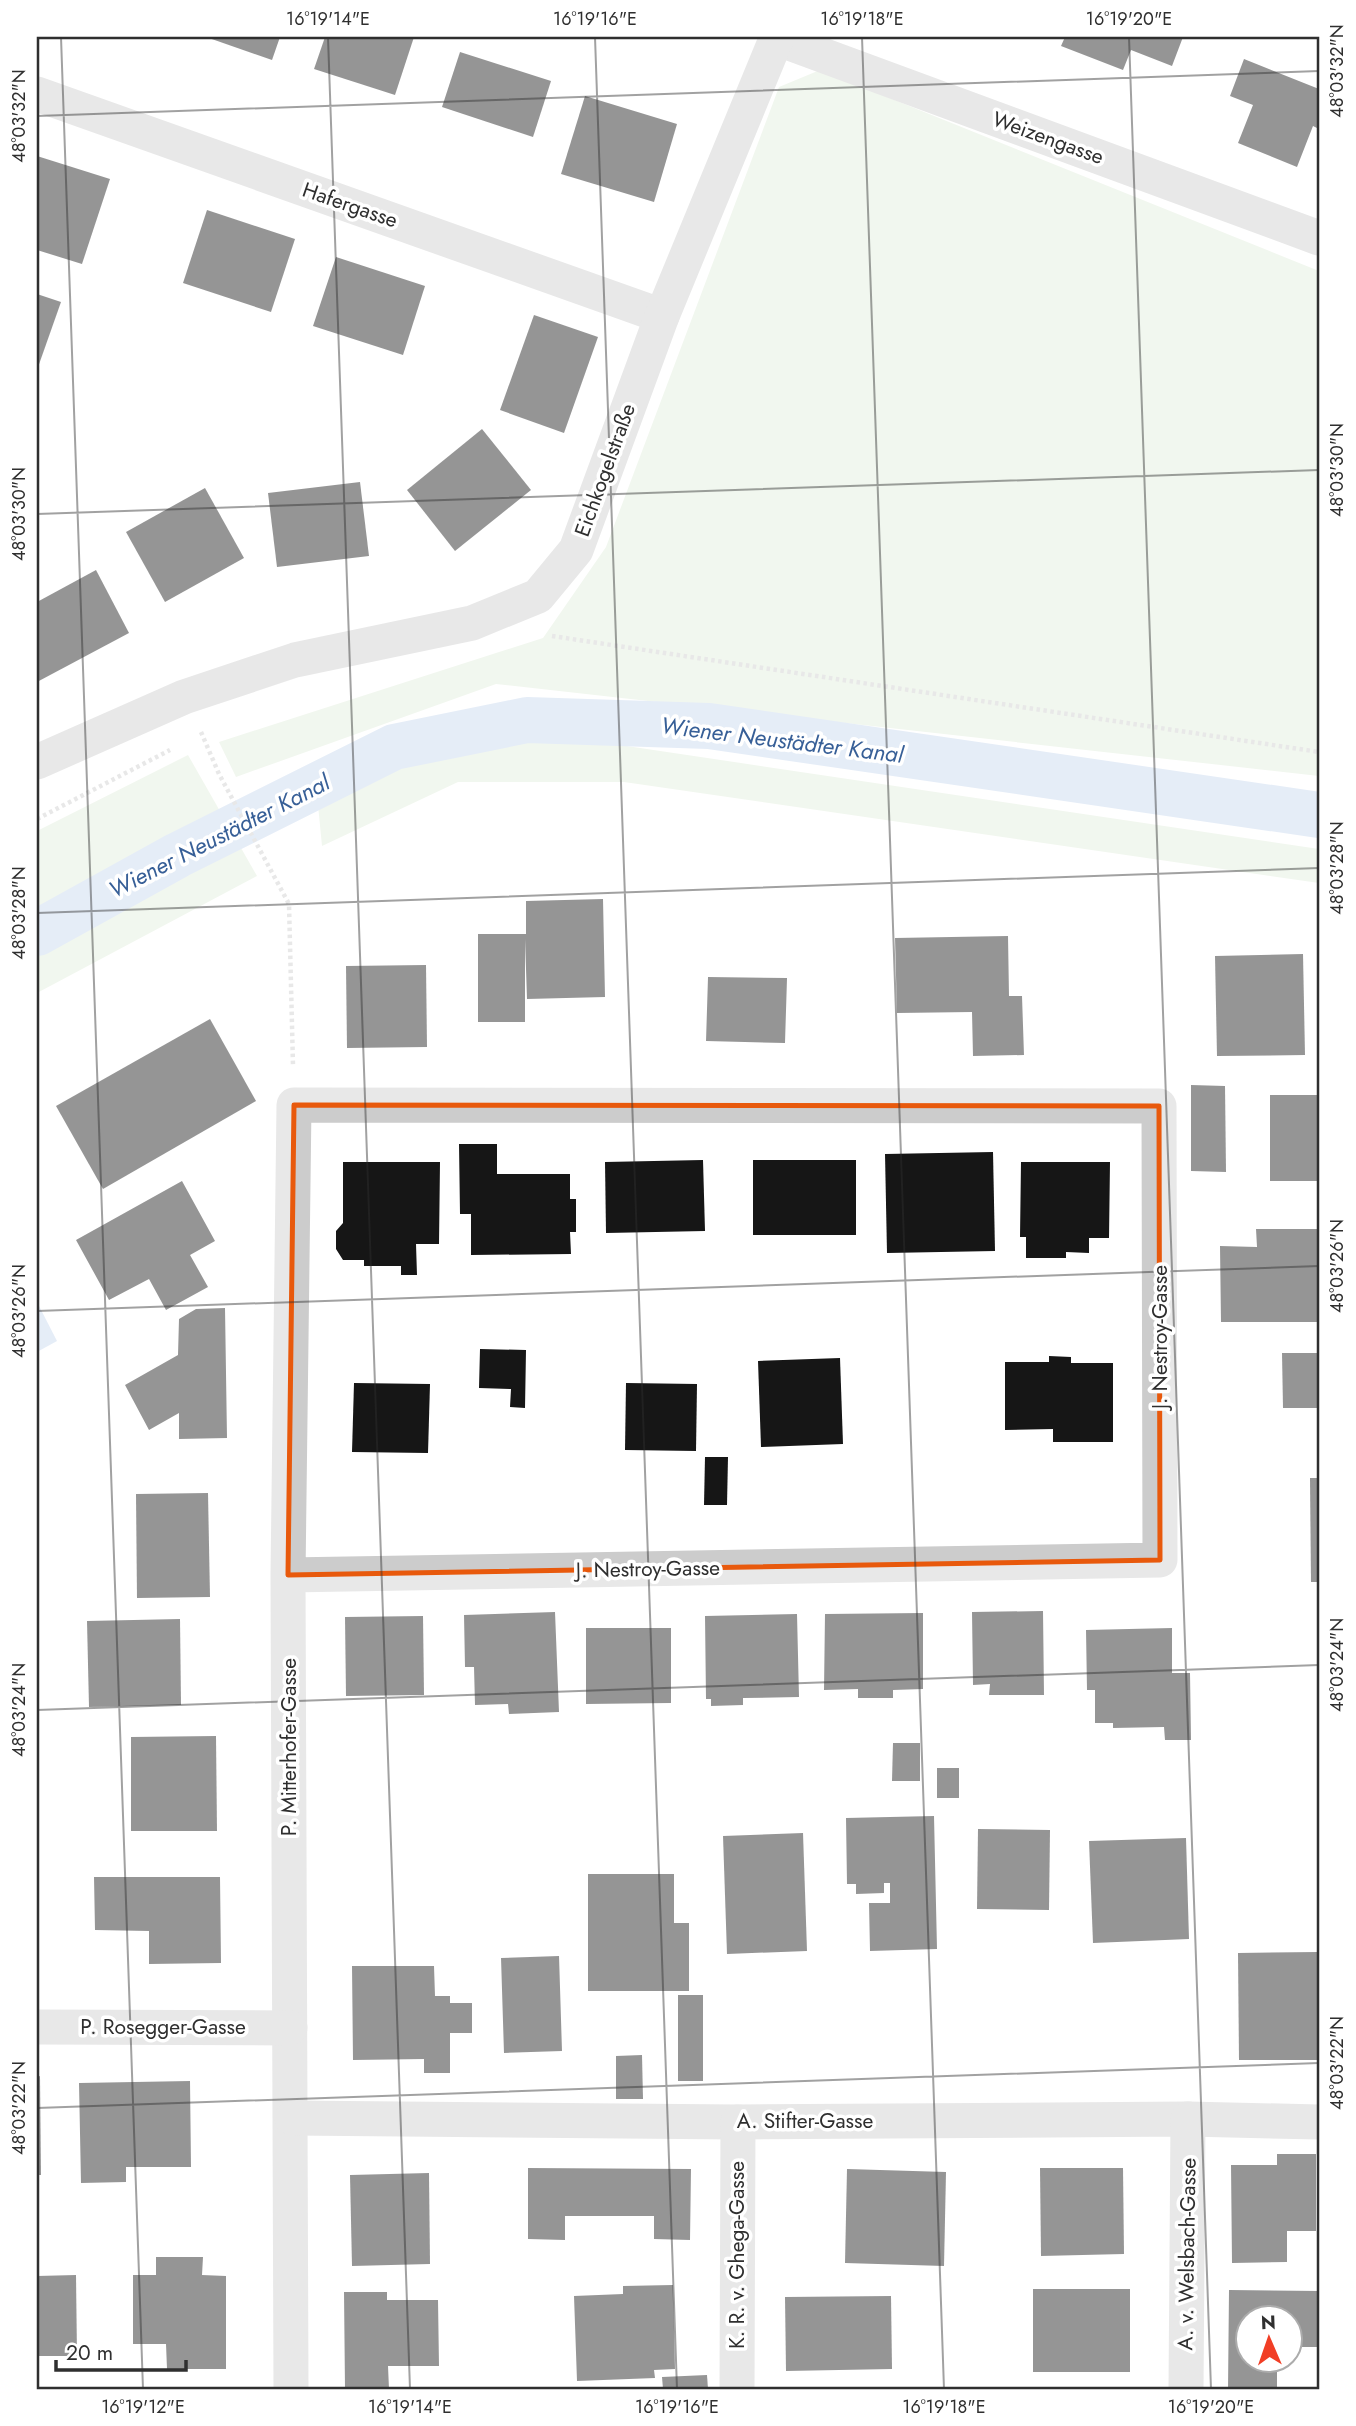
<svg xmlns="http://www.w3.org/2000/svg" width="1356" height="2426" viewBox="0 0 1356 2426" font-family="Jost,sans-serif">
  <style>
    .green { fill: #e1eddb }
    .water { fill: #c6d7ee }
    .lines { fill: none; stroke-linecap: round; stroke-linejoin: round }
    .canal { stroke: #c6d7ee; stroke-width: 46 }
    .building { fill: #161616 }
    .path { stroke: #ccc; stroke-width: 4.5; stroke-dasharray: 3.5 3.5; stroke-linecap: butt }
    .street { stroke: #ccc; stroke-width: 35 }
    .marked { fill: none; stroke: #e8590c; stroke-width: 5; stroke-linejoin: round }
    .ticks { fill: none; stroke: #2f2f2f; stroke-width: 2; stroke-opacity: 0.45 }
    .labels { text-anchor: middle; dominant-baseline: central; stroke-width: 7; stroke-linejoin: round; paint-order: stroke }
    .street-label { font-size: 21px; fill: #2f2f2f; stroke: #fff }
    .water-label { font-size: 23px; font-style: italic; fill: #375f97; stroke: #fff }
    .neatline { fill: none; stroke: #2f2f2f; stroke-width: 2.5 }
    .ticks-label { font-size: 18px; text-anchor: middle; fill: #2f2f2f }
  </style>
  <rect width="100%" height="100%" fill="#fff"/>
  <g class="green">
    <path d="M820,70L1319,271V776L496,684L236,777L219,742L543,638L606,547L779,87Z"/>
    <path d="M546,734L1319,849V883L624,782H458L322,846L318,805L415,762Z"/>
    <path d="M188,755L257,876L37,993V831Z"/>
  </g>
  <path class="water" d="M37,1302L57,1341L37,1352Z"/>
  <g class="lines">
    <path class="canal" d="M37,933L178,855L394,747L527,720L709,726L1319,815"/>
  </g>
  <g class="building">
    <path d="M206,37H280L272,60Z"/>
    <path d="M325,37H414L395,95L314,69Z"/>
    <path d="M1065,37H1183L1172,66L1131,50L1123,70L1061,46Z"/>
    <path d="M460,52L551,81L533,137L442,107Z"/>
    <path d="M1244,59L1319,89V129L1313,126L1297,167L1238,143L1253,105L1230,96Z"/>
    <path d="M585,96L677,124L654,202L561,174Z"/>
    <path d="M37,156L110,179L82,264L37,250Z"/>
    <path d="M207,210L295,239L271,312L183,283Z"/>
    <path d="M336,257L425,286L403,355L313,326Z"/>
    <path d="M37,294L61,302L37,370Z"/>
    <path d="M534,315L598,337L564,433L500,410Z"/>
    <path d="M482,429L531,490L455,551L407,490Z"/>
    <path d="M360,482L369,556L277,567L268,493Z"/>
    <path d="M205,488L244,558L165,602L126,532Z"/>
    <path d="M96,570L129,633L37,682V602Z"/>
    <path d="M603,899L605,997L527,999L525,939V1022H478V934H526V901Z"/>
    <path d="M1008,936L1009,996H1022L1024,1055L973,1056L972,1012L897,1013L895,938Z"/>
    <path d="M1303,954L1305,1055L1217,1056L1215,956Z"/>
    <path d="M426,965L427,1047L347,1048L346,966Z"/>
    <path d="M708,977L787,978L785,1043L706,1041Z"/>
    <path d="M210,1019L256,1101L103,1189L56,1106Z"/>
    <path d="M1191,1085L1225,1086L1226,1172L1191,1171Z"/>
    <rect x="1270" y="1095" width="49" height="86"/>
    <path d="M459,1144H497V1174H570V1199H576V1232H570L571,1254L471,1255V1214H460Z"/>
    <path d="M993,1152L995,1251L887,1253L885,1154Z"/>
    <path d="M703,1160L705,1231L606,1233L605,1162Z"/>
    <rect x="753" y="1160" width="103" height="75"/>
    <path d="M343,1162H440L439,1244H416L417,1275H401V1266H364V1260H343L336,1249V1231L343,1223Z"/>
    <path d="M1021,1162H1110L1109,1238H1089V1253L1066,1252V1258H1026V1237H1020Z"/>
    <path d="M182,1181L215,1241L190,1255L208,1287L166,1310L149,1279L109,1300L76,1240Z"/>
    <path d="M1256,1229H1319V1322H1221L1220,1246L1257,1247Z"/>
    <path d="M225,1308L227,1438L179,1439V1413L149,1430L125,1385L178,1355L179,1319L196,1309Z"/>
    <path d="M480,1349L526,1350L525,1408L510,1407L511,1389L479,1388Z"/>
    <path d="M1282,1353H1319V1408H1283Z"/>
    <path d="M1049,1356L1071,1357V1363H1113V1442H1053V1429L1005,1430V1362H1049Z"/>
    <path d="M840,1358L843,1444L761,1447L758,1361Z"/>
    <path d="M354,1383L430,1384L428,1453L352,1452Z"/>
    <path d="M626,1383L697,1384L696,1451L625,1450Z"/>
    <path d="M705,1457H728L727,1505H704Z"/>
    <path d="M1310,1478H1319V1582H1311Z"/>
    <path d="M208,1493L210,1597L137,1598L136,1494Z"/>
    <path d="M1043,1611L1044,1695H989L990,1684L973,1685L972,1612Z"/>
    <path d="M555,1612L559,1712L509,1714L508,1704L475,1705L474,1667H465L464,1615Z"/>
    <path d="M923,1613V1689L893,1690V1698H858V1689L824,1690L825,1614Z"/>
    <path d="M797,1614L799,1697L743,1698V1705L711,1706V1699H706L705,1616Z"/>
    <path d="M423,1616L424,1695L346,1696L345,1617Z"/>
    <path d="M180,1619L181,1705L89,1707L87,1621Z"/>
    <path d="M586,1628H671V1703L586,1704Z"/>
    <path d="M1172,1628V1673H1190L1191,1740H1165L1164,1727L1113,1728V1723H1095V1690H1087L1086,1630Z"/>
    <path d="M216,1736L217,1831H131V1737Z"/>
    <path d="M893,1743H920V1781H892Z"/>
    <rect x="937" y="1768" width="22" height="30"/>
    <path d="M934,1816L937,1949L870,1951L869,1903H890V1883H884V1893L856,1894V1884H847L846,1818Z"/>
    <path d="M978,1829L1050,1830L1049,1910L977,1909Z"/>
    <path d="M803,1833L807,1951L727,1954L723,1836Z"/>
    <path d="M1186,1838L1189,1939L1093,1943L1089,1841Z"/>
    <path d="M588,1874H674V1923H689V1991H588Z"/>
    <path d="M94,1877H220L221,1963L149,1964V1931L95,1930Z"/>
    <path d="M1318,1952L1319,2060H1239L1238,1953Z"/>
    <path d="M559,1956L562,2051L504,2053L501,1958Z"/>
    <path d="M352,1966H434L435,1996H450V2003H472V2033H450V2073H424V2059L353,2060Z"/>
    <rect x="678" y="1995" width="25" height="86"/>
    <path d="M642,2055L643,2099H616V2056Z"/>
    <path d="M40,2076L41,2175H37V2077Z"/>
    <path d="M190,2081L191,2167H126V2182L81,2183L79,2083Z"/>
    <path d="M1277,2154H1316V2231H1287V2262L1232,2263L1231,2165H1277Z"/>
    <path d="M528,2168L691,2169L690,2240L654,2239V2216H565V2240L528,2239Z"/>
    <path d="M1040,2168H1123L1124,2254L1041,2256Z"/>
    <path d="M847,2169L946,2172L944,2266L845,2263Z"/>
    <path d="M429,2173L430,2264L352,2266L350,2175Z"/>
    <path d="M156,2257H203L202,2275L226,2276V2369H167L166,2344H133V2275H156Z"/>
    <path d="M76,2275L77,2356H37V2276Z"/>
    <path d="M673,2285L675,2369L654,2370L655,2378L577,2381L574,2296L623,2294V2286Z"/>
    <rect x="1033" y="2289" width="97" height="83"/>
    <path d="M1229,2290L1319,2291L1318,2347H1290V2318H1248V2360H1277V2389H1228Z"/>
    <path d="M344,2292H387V2300H438L439,2366H388L389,2389H345Z"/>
    <path d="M891,2296L892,2369L786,2371L785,2297Z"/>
    <path d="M707,2375L708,2389H663L662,2377Z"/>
  </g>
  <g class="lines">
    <g class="path">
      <path d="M552,636L1319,752"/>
      <path d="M201,732L219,774L289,904L293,1066"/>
      <path d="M37,819L170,750"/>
    </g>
    <g class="street">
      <path d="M776,38L1319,238"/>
      <path d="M37,94L662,316"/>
      <path d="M37,762L184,697L295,660L472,623L538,596L576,550L662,316L777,37"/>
      <path d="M288,1575L1160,1560L1159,1106L294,1105L288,1575L291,2389"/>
      <path d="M37,2027L290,2028"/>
      <path d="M292,2118L738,2122L1188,2119L1319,2122"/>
      <path d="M737,2389L738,2122"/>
      <path d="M1186,2389L1188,2119"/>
    </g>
  </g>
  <path d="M0 0H1356V2426H0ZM294,1105L1159,1106L1160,1560L288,1575Z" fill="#fff" fill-opacity=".55" fill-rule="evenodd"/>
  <path class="marked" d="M294,1105L1159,1106L1160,1560L288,1575Z"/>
  <path class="ticks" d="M61,37L143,2389M328,37L410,2389M595,37L677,2389M862,37L944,2389M1129,37L1211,2389M37,116L1319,71M37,514L1319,470M37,913L1319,868M37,1311L1319,1266M37,1710L1319,1665M37,2108L1319,2063"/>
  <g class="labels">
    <g class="street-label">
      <text transform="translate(1048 138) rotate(20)">Weizengasse</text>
      <text transform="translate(350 205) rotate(19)">Hafergasse</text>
      <text transform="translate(605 470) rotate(-70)">Eichkogelstraße</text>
      <text transform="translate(1160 1337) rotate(-90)">J. Nestroy-Gasse</text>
      <text transform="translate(648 1569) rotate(-1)">J. Nestroy-Gasse</text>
      <text transform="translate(289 1747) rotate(-90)">P. Mitterhofer-Gasse</text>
      <text x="163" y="2027">P. Rosegger-Gasse</text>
      <text x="805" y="2121">A. Stifter-Gasse</text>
      <text transform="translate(1187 2254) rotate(-89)">A. v. Welsbach-Gasse</text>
      <text transform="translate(737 2255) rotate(-90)">K. R. v. Ghega-Gasse</text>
    </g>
    <g class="water-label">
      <text transform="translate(782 740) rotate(7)">Wiener Neustädter Kanal</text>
      <text transform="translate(219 836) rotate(-27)">Wiener Neustädter Kanal</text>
    </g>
  </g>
  <rect width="1356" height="2426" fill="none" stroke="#ffffff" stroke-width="77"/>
  <g transform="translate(1269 2339) rotate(358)"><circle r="33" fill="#ffffff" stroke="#acacac" stroke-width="2"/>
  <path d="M0-5L12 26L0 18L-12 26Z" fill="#f13e25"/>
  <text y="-10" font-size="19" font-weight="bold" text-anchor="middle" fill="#2f2f2f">N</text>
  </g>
  <path d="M56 2360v10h130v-10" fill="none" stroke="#2f2f2f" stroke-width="3.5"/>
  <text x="66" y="2360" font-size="21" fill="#2f2f2f" stroke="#ffffff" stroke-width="5" paint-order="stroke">20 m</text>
  <rect x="38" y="38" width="1280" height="2350" class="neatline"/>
  <g class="ticks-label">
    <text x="328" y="25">16°19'14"E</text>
    <text x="595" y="25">16°19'16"E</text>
    <text x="862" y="25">16°19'18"E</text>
    <text x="1129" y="25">16°19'20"E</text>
    <text transform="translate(1337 71) rotate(-90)" y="6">48°03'32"N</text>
    <text transform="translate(19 116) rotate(-90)" y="6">48°03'32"N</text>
    <text transform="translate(1337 470) rotate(-90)" y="6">48°03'30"N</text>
    <text transform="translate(19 514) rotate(-90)" y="6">48°03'30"N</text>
    <text transform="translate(1337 868) rotate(-90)" y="6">48°03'28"N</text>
    <text transform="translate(19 913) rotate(-90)" y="6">48°03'28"N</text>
    <text transform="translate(1337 1266) rotate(-90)" y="6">48°03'26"N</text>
    <text transform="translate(19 1311) rotate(-90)" y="6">48°03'26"N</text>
    <text transform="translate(1337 1665) rotate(-90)" y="6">48°03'24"N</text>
    <text transform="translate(19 1710) rotate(-90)" y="6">48°03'24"N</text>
    <text transform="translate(1337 2063) rotate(-90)" y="6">48°03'22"N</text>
    <text transform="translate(19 2108) rotate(-90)" y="6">48°03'22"N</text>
    <text x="143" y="2413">16°19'12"E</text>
    <text x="410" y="2413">16°19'14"E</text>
    <text x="677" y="2413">16°19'16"E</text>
    <text x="944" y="2413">16°19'18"E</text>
    <text x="1211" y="2413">16°19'20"E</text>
  </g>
</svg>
